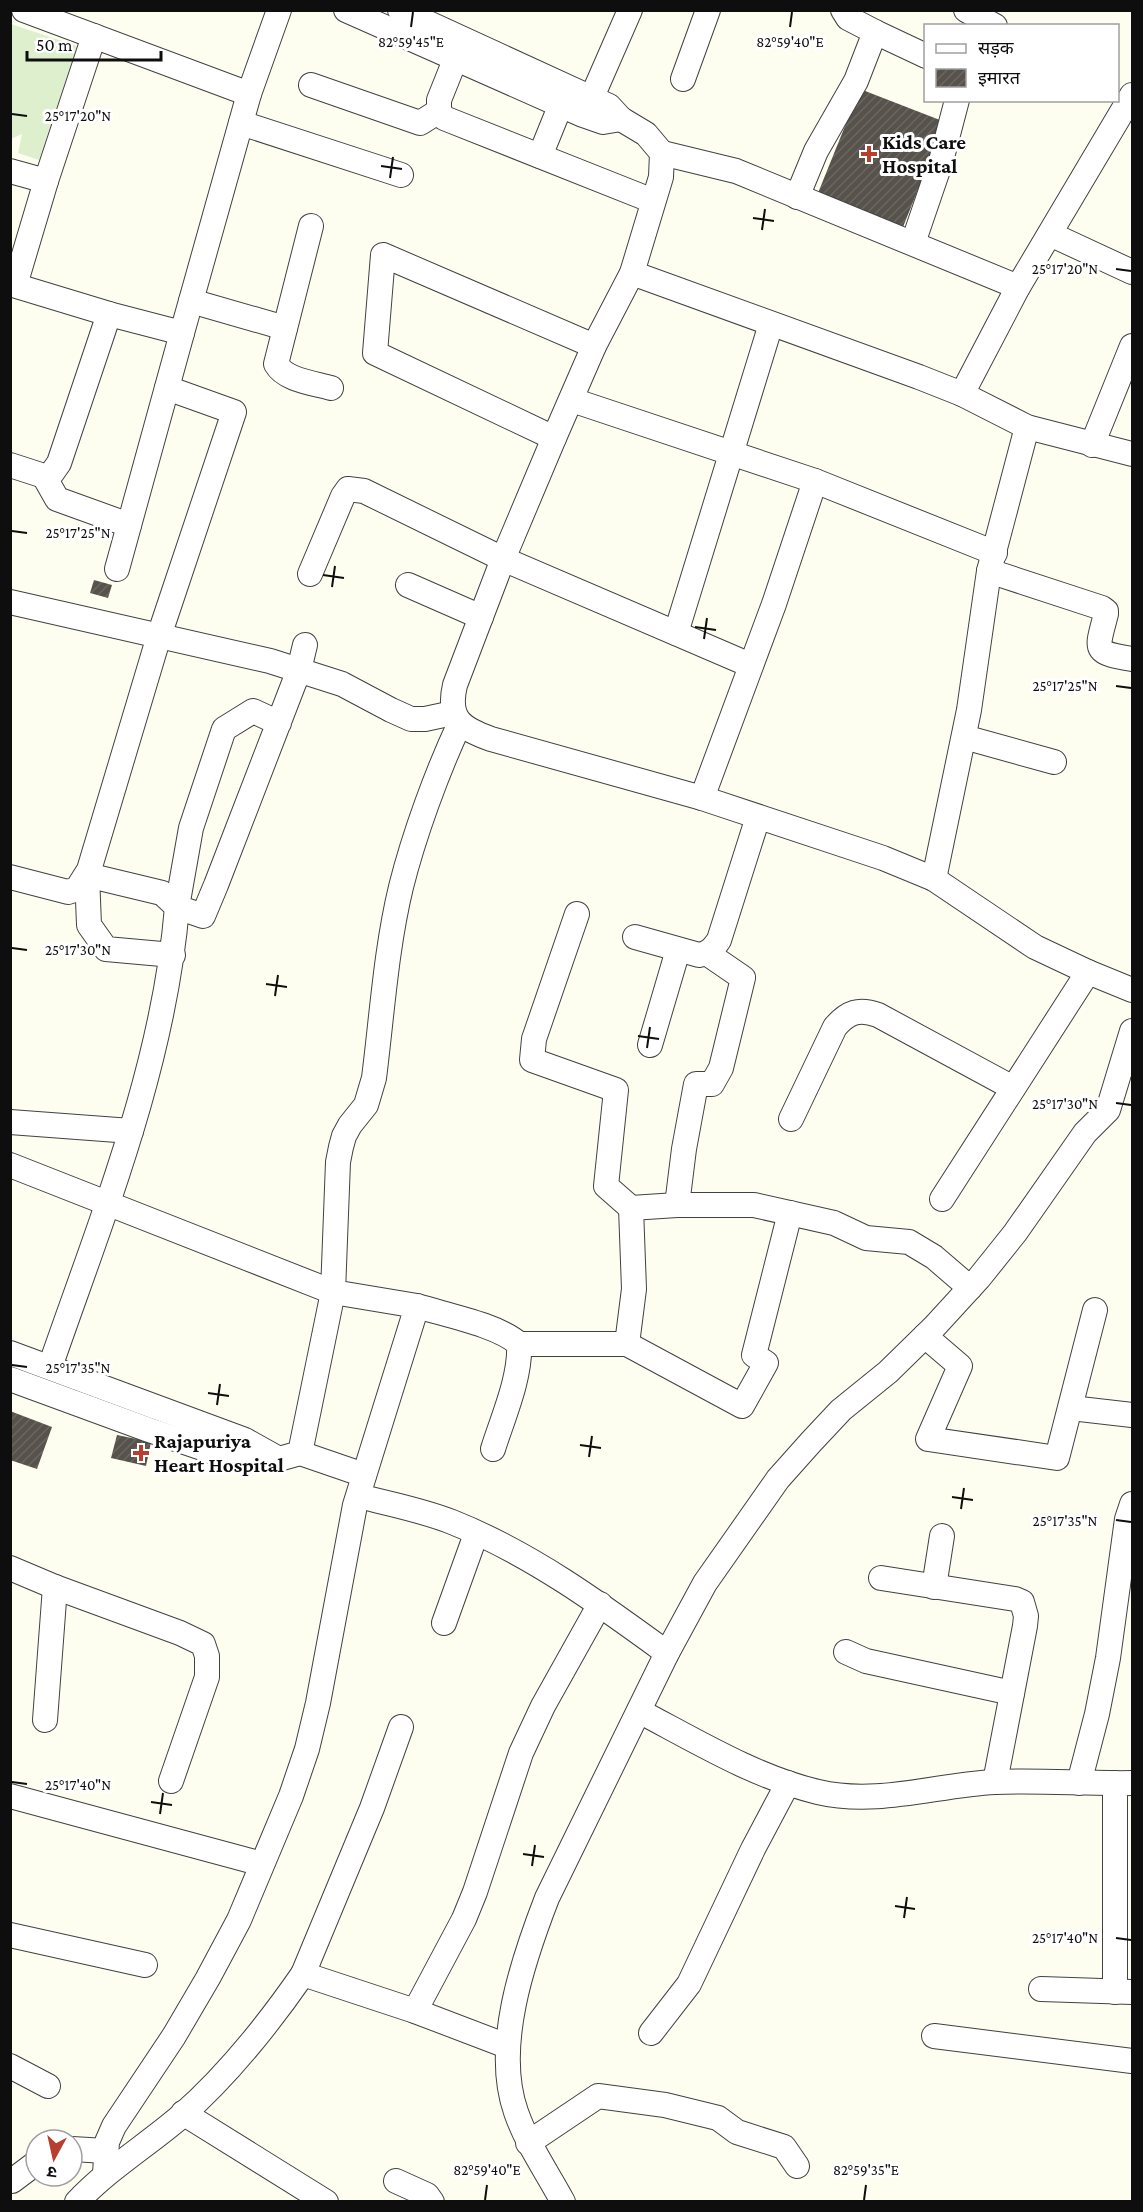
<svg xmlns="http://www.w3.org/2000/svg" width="1143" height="2212" viewBox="0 0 1143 2212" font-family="'Crimson Pro','Noto Sans Devanagari',serif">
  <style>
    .pitch { fill: #ddefcd }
    .building { fill: url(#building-hatch) }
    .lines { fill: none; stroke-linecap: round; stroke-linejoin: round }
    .minor-casing { stroke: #414141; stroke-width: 26 }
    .minor { stroke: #fff; stroke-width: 24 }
    .ticks { fill: none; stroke: #0e0e0e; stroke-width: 2 }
    .poi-dot { fill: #b83e2d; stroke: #fff; stroke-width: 2 }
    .labels { text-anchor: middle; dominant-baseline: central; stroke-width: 6; stroke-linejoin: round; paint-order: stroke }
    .poi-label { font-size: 21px; font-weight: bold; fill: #0e0e0e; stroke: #fff; text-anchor: start }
    .ticks-label { font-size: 15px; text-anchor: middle; fill: #0e0e0e; stroke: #fff; stroke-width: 6; stroke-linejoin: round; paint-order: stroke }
  </style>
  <defs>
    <pattern id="building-hatch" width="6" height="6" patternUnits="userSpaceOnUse" patternTransform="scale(1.5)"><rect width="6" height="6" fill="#57524b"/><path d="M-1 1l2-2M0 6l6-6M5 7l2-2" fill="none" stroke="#6a6661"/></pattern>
  </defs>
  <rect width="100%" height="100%" fill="#fefef0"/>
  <path class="pitch" d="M11,24L77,46L39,160L18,153L22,134L11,139Z"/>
  <g class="building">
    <path d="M860,89L945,122L903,227L818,193Z"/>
    <path d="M94,580L112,585L108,598L90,593Z"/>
    <path d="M10,1411L52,1427L37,1469L10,1460Z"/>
    <path d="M117,1435L151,1442L146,1466L111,1458Z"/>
  </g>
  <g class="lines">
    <defs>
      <g id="minor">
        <path d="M24,10L249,94"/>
        <path d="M346,10L583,115L603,122L621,119"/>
        <path d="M400,10L609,106L621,119L646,134L662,153L661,177L632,273L594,346L554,438L503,559L455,685C447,719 461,728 491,739L702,798L883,858L934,879L1035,947L1088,972L1132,990"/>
        <path d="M843,10L848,18L875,32"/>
        <path d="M966,10L995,26"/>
        <path d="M463,40L439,100V111L444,118L653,201"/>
        <path d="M683,79L708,10"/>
        <path d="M311,85L420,123L439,111"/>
        <path d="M585,113L630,10"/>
        <path d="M241,123L401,175"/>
        <path d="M662,153L736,171L1018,287"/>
        <path d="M540,156L566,92"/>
        <path d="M10,171L46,181"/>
        <path d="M797,197L816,151L856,81L875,32L926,56"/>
        <path d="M311,226L276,364C285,380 313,383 331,388"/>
        <path d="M1050,234L1132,272"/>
        <path d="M913,243L941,161L957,100"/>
        <path d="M632,273L919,377L962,394L1027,427L1132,454"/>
        <path d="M10,284L109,314L182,333L249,94L279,10"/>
        <path d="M15,285L46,181L94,36"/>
        <path d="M191,301L285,328"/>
        <path d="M962,394L1018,287L1132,95"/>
        <path d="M572,400L815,481L995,553"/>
        <path d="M554,438L375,353L383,255L594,346"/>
        <path d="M1092,445L1132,346"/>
        <path d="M10,465L44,476L52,473L59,463L109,314"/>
        <path d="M44,476L57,499L129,525"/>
        <path d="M117,569L182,333"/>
        <path d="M989,571L1102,608L1106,611V614C1096,652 1093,652 1132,659"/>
        <path d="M310,574L343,496L348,489L364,491L503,559L750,665"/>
        <path d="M408,585L481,617"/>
        <path d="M10,602L270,661L342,684L391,710L411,719H425L453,713"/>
        <path d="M676,633L771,324"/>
        <path d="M279,723L253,711L224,729L191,828L177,907L203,916L216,885L299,670L305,645"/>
        <path d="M964,737L1054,762"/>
        <path d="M702,798L774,604L815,481"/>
        <path d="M10,877L68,892L77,889L89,870L159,636L234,412L167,388"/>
        <path d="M934,879L969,710L989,571L1027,427"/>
        <path d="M577,914L534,1039L532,1060L616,1090L606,1186L631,1208"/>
        <path d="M635,937L699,955C709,953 713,949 719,940L758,817"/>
        <path d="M650,1045L678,950"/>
        <path d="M791,1119L835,1027C848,1012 859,1008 878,1015L1013,1088"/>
        <path d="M10,1122L131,1131"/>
        <path d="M10,1165L333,1292L417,1306L355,1505L318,1703L307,1749L291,1796L239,1920L208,1978L174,2036L114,2126L107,2142L105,2174"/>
        <path d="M942,1199L1088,972"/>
        <path d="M677,1205L684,1149L696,1084H712L721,1068L743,978L708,954"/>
        <path d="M417,1306C446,1315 498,1325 519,1344C521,1377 503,1417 493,1449"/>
        <path d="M925,1336L960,1366L928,1439L1057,1458L1095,1310"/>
        <path d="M519,1344H627L634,1289L631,1208L677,1205H754L834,1223L866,1238L909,1242L934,1257L970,1288"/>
        <path d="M627,1344L742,1406L766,1363L754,1355L790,1213"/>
        <path d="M10,1353L245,1440L279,1459"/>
        <path d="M50,1367C102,1217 164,1066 177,907L162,893L87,875L89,925L106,949L173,955"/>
        <path d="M10,1379L149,1430L237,1460L279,1459L300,1453L333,1292L338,1162L341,1147L344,1136L350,1125L366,1105L374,1078C382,1015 386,949 401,887C414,835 437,772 460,723"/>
        <path d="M1071,1408L1132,1415"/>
        <path d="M300,1453L364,1475"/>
        <path d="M359,1496C389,1504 422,1510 452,1522C530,1553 600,1604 667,1653"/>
        <path d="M10,1568L55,1587L180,1633L203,1644L207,1656V1677L171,1781"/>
        <path d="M881,1578L1015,1599L1022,1602L1026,1616L1025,1626L995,1782"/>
        <path d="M934,1587L942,1536"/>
        <path d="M444,1623L476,1534"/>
        <path d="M846,1652L866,1661L1012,1693"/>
        <path d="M639,1711C696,1741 755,1777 818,1792C877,1806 936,1785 995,1782C1041,1780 1087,1784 1132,1783"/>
        <path d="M45,1720L55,1587"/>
        <path d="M1079,1783L1097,1714L1108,1658L1127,1519L1132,1504"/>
        <path d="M1115,1783V1992"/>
        <path d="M10,1796L251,1861"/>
        <path d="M10,1935L145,1965"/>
        <path d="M303,1974L372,1808L401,1727"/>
        <path d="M1041,1989L1132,1992"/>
        <path d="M415,2011L464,1919L475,1892L521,1753L543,1706L600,1604"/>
        <path d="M651,2033L689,1984L753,1849L788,1783"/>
        <path d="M934,2036L1132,2061"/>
        <path d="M10,2066L48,2086"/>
        <path d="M183,2113L326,2202"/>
        <path d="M528,2143L598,2096L665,2105L718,2118L737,2132L784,2147L797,2166"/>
        <path d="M72,2149L106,2151"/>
        <path d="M12,2181L36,2163"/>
        <path d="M396,2181L427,2195L432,2202"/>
        <path d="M77,2202C108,2169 146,2146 180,2117C227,2076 267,2026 303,1974L415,2011L507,2046"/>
        <path d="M563,2202C547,2172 527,2144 516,2112C493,2047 523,1960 547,1898L667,1653L705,1583L778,1479L811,1442L841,1410L888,1372L935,1326L979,1278L1015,1233L1085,1133L1108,1110L1132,1031"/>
      </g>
    </defs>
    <use href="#minor" class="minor-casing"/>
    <use href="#minor" class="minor"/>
  </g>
  <path class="ticks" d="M411,27L413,12M790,27L792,12M12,114L27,116M381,166L402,169M390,178L393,157M753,218L774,221M762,230L765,209M1116,269L1131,271M12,531L27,533M323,575L344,578M332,587L335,566M695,627L716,630M704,639L707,618M1116,686L1131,688M12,948L27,950M266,984L287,987M275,996L278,975M638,1036L659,1039M647,1048L650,1027M1116,1103L1131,1105M12,1365L27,1367M208,1393L229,1396M217,1405L220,1384M580,1445L601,1448M589,1457L592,1436M952,1497L973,1500M961,1509L964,1488M1116,1520L1131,1522M12,1782L27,1784M151,1802L172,1805M160,1814L163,1793M523,1854L544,1857M532,1866L535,1845M895,1906L915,1909M904,1918L907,1897M1116,1938L1131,1940M485,2200L487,2185M864,2200L866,2185"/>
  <g class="poi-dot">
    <path d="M866 145h6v6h6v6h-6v6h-6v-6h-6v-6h6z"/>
    <path d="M138 1444h6v6h6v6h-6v6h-6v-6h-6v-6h6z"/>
  </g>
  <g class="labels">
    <g class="poi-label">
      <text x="882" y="142">Kids Care<tspan x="882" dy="24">Hospital</tspan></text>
      <text x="154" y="1441">Rajapuriya<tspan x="154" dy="24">Heart Hospital</tspan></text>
    </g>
  </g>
  <g class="ticks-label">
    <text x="411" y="47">82°59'45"E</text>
    <text x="790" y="47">82°59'40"E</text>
    <text x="78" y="121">25°17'20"N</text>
    <text x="1065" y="274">25°17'20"N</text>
    <text x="78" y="538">25°17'25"N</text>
    <text x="1065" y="691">25°17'25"N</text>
    <text x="78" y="955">25°17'30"N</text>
    <text x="1065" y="1109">25°17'30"N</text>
    <text x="78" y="1373">25°17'35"N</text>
    <text x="1065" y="1526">25°17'35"N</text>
    <text x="78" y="1790">25°17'40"N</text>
    <text x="1065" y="1943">25°17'40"N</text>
    <text x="487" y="2175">82°59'40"E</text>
    <text x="866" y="2175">82°59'35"E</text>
  </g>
  <rect width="1143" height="2212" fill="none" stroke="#0e0e0e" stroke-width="24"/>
  <rect x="924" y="24" width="195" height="78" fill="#ffffff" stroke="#9f9f9f" stroke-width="1.5"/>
  <rect x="936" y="44" width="30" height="9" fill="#ffffff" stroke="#9f9f9f" stroke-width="1.5"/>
  <text x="978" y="54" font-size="18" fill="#0e0e0e">सड़क</text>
  <rect x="936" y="69" width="30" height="18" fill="url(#building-hatch)" stroke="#9f9f9f" stroke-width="1.5"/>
  <text x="978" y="84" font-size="18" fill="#0e0e0e">इमारत</text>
  <g transform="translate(54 2158) rotate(188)"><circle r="28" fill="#ffffff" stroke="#9f9f9f" stroke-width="1.5"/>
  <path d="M0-4.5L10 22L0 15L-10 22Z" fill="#b83e2d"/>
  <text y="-9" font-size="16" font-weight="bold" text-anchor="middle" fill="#0e0e0e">उ</text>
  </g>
  <path d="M27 51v9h134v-9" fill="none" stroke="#0e0e0e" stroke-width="3"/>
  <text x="36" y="51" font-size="18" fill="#0e0e0e" stroke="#ffffff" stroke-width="4.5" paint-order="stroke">50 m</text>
</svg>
